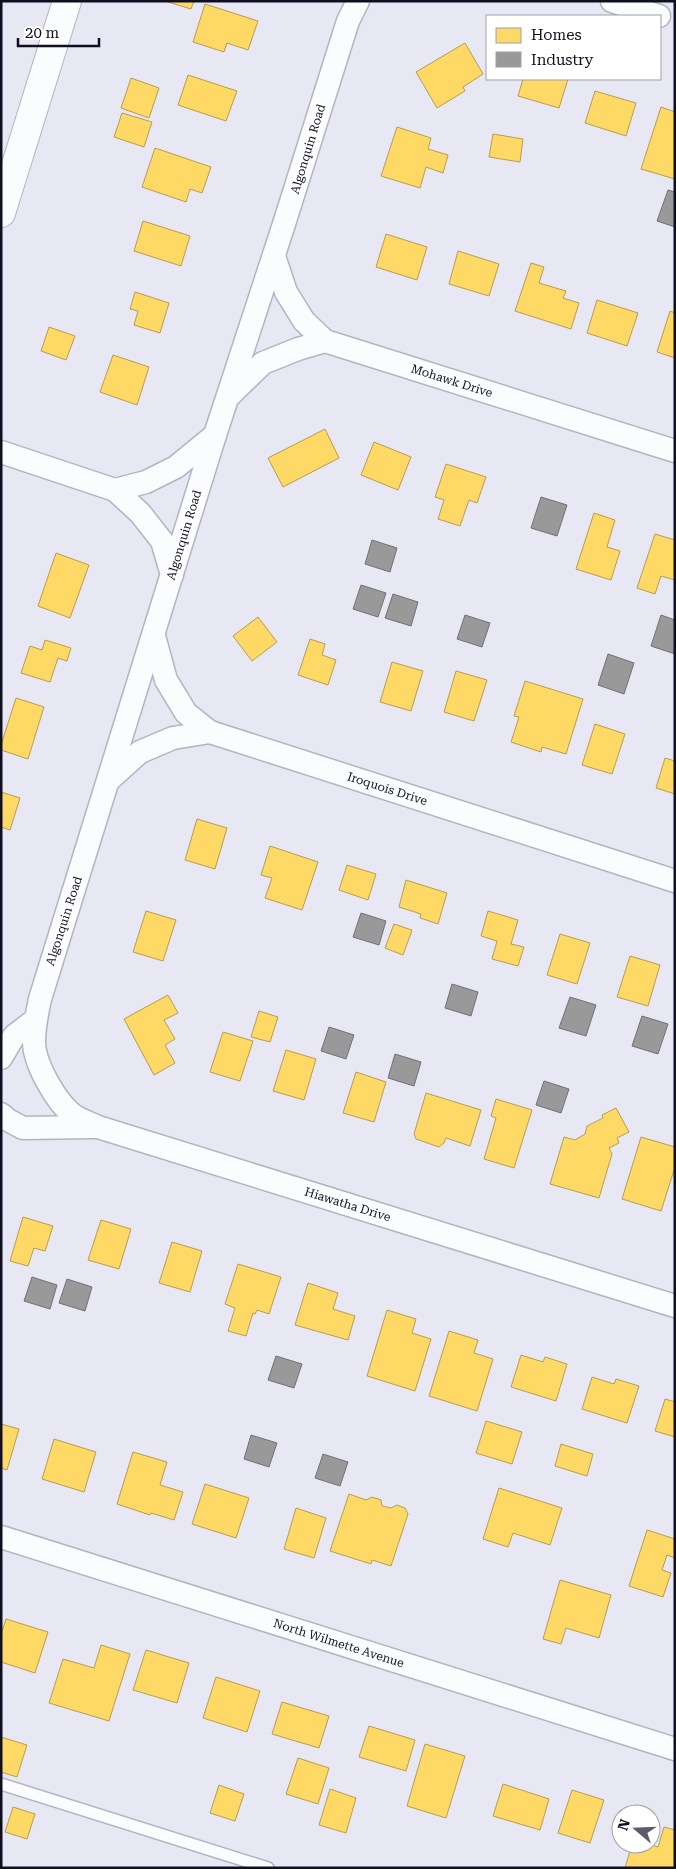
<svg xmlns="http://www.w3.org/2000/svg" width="676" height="1869" viewBox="0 0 676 1869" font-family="'Roboto Serif',serif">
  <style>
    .homes { fill: #ffd966; stroke: #b79c51 }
    .industry { fill: #999; stroke: #707075 }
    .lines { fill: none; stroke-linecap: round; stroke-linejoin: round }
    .service-casing { stroke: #b3b3c2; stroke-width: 14 }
    .minor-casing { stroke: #b3b3c2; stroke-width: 25 }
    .secondary-casing { stroke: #b3b3c2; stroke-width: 30 }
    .service { stroke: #fbfcfd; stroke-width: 11 }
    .minor { stroke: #fbfcfd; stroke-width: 22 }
    .secondary { stroke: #fbfcfd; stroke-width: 28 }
    .labels { text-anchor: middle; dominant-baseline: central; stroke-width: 5; stroke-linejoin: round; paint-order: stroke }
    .street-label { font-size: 12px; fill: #100f21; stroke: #fff }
  </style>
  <rect width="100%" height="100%" fill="#e7e8f4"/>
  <g class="homes">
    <path d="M165,1H194L191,9Z"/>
    <path d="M205,4L258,21L248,50L227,43L224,52L193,42Z"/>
    <path d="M465,43L483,74L463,87L465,91L437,108L416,72Z"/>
    <path d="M188,75L237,91L226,121L178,105Z"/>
    <path d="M131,78L159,88L149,118L121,108Z"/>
    <path d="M523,79H568L559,108L518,96Z"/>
    <path d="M595,91L636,103L626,136L585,123Z"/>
    <path d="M661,107L675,112V179L641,169Z"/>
    <path d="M122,113L152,122L144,147L114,137Z"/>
    <path d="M397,127L431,138L428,149L448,155L443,173L426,167L420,188L381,176Z"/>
    <path d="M493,134L523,139L520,162L489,157Z"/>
    <path d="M155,148L211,167L202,193L190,189L186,202L142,187Z"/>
    <path d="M143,221L190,236L181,266L134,251Z"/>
    <path d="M386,234L427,247L417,280L376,267Z"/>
    <path d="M458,251L499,264L489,296L449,284Z"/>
    <path d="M531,263L544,267L539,283L566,291L563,298L579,303L571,329L515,311Z"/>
    <path d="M135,292L169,303L160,333L134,325L138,311L130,309Z"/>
    <path d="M597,300L638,313L627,346L587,333Z"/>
    <path d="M670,311L675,313V358L657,352Z"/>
    <path d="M49,327L75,336L66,360L41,351Z"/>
    <path d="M113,355L149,367L137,405L100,392Z"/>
    <path d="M325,429L339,458L283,487L268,458Z"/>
    <path d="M374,442L411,457L398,490L361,475Z"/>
    <path d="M446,464L486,477L477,503L469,500L460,526L438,519L444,500L435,497Z"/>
    <path d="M594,513L615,520L607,547L620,551L611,580L576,569Z"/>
    <path d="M655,534L675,540V580L661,576L655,594L637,588Z"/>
    <path d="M56,553L89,565L70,618L38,606Z"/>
    <path d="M258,617L277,642L252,661L233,636Z"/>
    <path d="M310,639L325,644L322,655L336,660L328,685L298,675Z"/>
    <path d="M45,640L71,648L67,661L58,658L50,682L21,673L30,646L42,650Z"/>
    <path d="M392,662L423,671L411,711L380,702Z"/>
    <path d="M456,671L487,680L474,721L444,712Z"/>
    <path d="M525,681L583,699L566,754L542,747L541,752L511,742L519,717L514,716Z"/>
    <path d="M16,698L44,707L28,759L1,750V745Z"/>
    <path d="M595,724L625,734L612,774L582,765Z"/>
    <path d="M665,758L675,761V794L656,788Z"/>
    <path d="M1,792L20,798L10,830L1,827Z"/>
    <path d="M197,819L227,828L215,869L185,860Z"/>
    <path d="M270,846L318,862L302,910L265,898L272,878L261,875Z"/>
    <path d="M347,865L376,874L368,900L339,890Z"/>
    <path d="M406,880L447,893L438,924L420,918L421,914L399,907Z"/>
    <path d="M146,911L176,920L163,961L133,952Z"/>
    <path d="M488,911L518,920L511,944L524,947L518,966L492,959L497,941L481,936Z"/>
    <path d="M394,924L412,930L403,955L385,948Z"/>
    <path d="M560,934L590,943L577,984L547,975Z"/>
    <path d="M630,956L660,965L648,1006L617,997Z"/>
    <path d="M168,995L178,1013L164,1020L175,1039L165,1045L175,1063L154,1075L124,1019Z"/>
    <path d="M259,1011L278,1017L270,1042L251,1037Z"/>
    <path d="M223,1032L253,1041L240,1081L210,1072Z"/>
    <path d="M286,1050L316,1059L304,1100L273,1091Z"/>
    <path d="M356,1072L386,1082L374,1122L343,1113Z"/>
    <path d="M426,1093L481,1110L470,1146L446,1138L444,1143L439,1147L416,1139L414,1134Z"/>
    <path d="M496,1099L532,1110L514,1168L484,1159L496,1118L491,1116Z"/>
    <path d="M616,1108L629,1132L617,1138L619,1143L609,1148L612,1154L599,1198L550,1184L564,1137L575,1140L585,1134L587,1126L603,1118L602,1115Z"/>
    <path d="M641,1137L675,1147V1167L661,1211L622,1199Z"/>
    <path d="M23,1217L53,1226L45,1251L34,1248L28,1266L10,1261Z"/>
    <path d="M101,1220L131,1229L119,1269L88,1260Z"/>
    <path d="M172,1242L202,1251L190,1292L159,1283Z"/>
    <path d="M238,1264L281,1277L269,1314L257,1310L255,1314L253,1313L246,1336L228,1331L235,1308L225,1304Z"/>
    <path d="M308,1283L338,1293L333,1309L355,1316L348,1340L295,1325Z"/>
    <path d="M387,1310L416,1319L412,1333L431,1339L415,1391L367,1376Z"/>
    <path d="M449,1331L478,1340L474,1353L493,1359L477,1411L429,1396Z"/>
    <path d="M521,1355L543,1362L545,1357L567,1364L556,1401L511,1387Z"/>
    <path d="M592,1377L614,1384L616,1379L639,1386L627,1423L582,1409Z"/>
    <path d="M665,1399L675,1402V1437L655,1431Z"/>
    <path d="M486,1421L522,1432L512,1464L476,1453Z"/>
    <path d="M1,1424L19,1429L7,1470L1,1468Z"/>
    <path d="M54,1439L96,1452L84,1492L42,1479Z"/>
    <path d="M561,1444L593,1454L587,1476L555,1466Z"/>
    <path d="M133,1452L167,1462L160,1485L183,1492L174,1520L151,1513L150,1515L117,1504Z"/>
    <path d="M205,1484L249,1498L236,1538L192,1524Z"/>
    <path d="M499,1488L562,1508L550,1545L513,1533L508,1547L483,1539Z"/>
    <path d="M349,1494L366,1500L372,1497L381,1500L382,1506L391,1508L397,1505L405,1508L408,1514L391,1566L372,1560L371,1564L330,1551Z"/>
    <path d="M296,1508L326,1518L314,1558L284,1549Z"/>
    <path d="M647,1530L675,1539V1558L667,1555L662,1570L671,1573L663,1597L629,1586Z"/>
    <path d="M560,1580L611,1595L599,1638L566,1628L561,1644L543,1639Z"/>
    <path d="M6,1619L48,1632L35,1673L1,1662V1635Z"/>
    <path d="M101,1645L130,1654L109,1721L49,1703L63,1659L94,1668Z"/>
    <path d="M146,1650L189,1663L177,1703L133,1690Z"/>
    <path d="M216,1677L260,1691L247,1732L203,1718Z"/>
    <path d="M282,1702L329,1716L319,1748L272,1734Z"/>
    <path d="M369,1726L415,1740L406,1771L359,1757Z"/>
    <path d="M1,1737L27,1745L17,1777L1,1772Z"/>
    <path d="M425,1744L465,1756L446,1818L407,1806Z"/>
    <path d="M298,1758L329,1768L318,1804L286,1794Z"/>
    <path d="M503,1784L549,1799L540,1830L493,1816Z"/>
    <path d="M219,1785L244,1794L235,1821L210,1813Z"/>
    <path d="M330,1789L356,1798L346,1833L319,1825Z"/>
    <path d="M572,1790L604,1800L590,1843L558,1833Z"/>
    <path d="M13,1807L35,1814L27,1839L5,1832Z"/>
    <path d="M664,1827L675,1830V1868H625L632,1844L647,1848L648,1844L658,1847Z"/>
  </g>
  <g class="industry">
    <path d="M668,190L675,192V227L657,221Z"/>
    <path d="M541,497L567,505L557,536L531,528Z"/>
    <path d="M372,540L397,548L390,572L365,564Z"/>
    <path d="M361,585L386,593L378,617L353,609Z"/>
    <path d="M393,594L418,602L411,626L385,618Z"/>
    <path d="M465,615L490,623L482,647L457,639Z"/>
    <path d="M661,615L675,620V654L651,646Z"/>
    <path d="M608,654L634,663L624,694L598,685Z"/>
    <path d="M361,913L386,921L379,945L353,937Z"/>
    <path d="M452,984L478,992L471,1016L445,1008Z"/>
    <path d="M570,997L596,1005L586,1036L559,1028Z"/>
    <path d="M642,1016L668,1024L658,1054L632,1046Z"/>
    <path d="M329,1027L354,1035L346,1059L321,1051Z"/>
    <path d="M395,1054L421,1062L414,1086L388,1078Z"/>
    <path d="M544,1081L569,1089L561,1113L536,1105Z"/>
    <path d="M32,1277L57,1285L50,1309L24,1301Z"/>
    <path d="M67,1279L92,1287L85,1311L59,1303Z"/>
    <path d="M276,1356L302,1364L294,1388L268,1380Z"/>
    <path d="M251,1435L277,1443L269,1467L244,1459Z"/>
    <path d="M323,1454L348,1462L340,1486L315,1478Z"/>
  </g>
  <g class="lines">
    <defs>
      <path id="service" d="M1,1784L268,1868"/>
      <g id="minor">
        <path id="s1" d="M358,1L348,21L284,224L215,435L40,999C37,1013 34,1027 34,1042C34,1063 56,1102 73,1115C80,1120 90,1123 98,1127L675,1306"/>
        <path d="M612,1L659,16"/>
        <path id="s2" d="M274,256L286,292L304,321L325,341L675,451"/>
        <path d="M230,395L263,363L298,349L325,341"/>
        <path d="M1,452L115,490L140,513L162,541L172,575"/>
        <path d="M115,490L146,482L176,467L215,435"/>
        <path id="s3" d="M154,636L166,680L186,713L210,732L675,881"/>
        <path d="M110,779L140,752L173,738L210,732"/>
        <path d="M1,1058L14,1036L35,1020"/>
        <path d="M1,1114L8,1120L23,1128L93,1127"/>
        <path id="s4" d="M1,1537L675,1749"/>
      </g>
      <path id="secondary" d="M1,213L67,1"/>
    </defs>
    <use href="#service" class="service-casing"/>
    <use href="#minor" class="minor-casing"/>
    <use href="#secondary" class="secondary-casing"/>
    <use href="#service" class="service"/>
    <use href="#minor" class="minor"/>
    <use href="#secondary" class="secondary"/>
  </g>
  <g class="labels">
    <g class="street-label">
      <text transform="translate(308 149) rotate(-73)">Algonquin Road</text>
      <text stroke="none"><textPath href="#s2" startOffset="234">Mohawk Drive</textPath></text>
      <text transform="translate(184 535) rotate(-73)">Algonquin Road</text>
      <text stroke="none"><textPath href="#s3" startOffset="301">Iroquois Drive</textPath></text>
      <text transform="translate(64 921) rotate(-72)">Algonquin Road</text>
      <text stroke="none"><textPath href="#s1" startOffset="1465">Hiawatha Drive</textPath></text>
      <text stroke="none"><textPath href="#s4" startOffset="354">North Wilmette Avenue</textPath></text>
    </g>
  </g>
  <rect width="676" height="1869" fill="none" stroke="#100f21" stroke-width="5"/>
  <rect x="486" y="15" width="175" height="65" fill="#ffffff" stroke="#9f9fa6"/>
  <rect x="496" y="28" width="25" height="15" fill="#ffd966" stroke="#9f9fa6"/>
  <text x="531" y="40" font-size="15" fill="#100f21">Homes</text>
  <rect x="496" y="52" width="25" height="15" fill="#999999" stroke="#9f9fa6"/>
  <text x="531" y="65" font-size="15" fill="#100f21">Industry</text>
  <g transform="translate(636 1829) rotate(289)"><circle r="24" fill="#ffffff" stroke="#9f9fa6"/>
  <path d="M0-4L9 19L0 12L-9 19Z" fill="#5b5b6b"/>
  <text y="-8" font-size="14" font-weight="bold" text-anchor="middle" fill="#100f21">N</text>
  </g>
  <path d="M18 38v8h81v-8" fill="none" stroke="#100f21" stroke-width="2.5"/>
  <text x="25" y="38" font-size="15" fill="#100f21" stroke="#ffffff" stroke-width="4" paint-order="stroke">20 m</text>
</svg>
